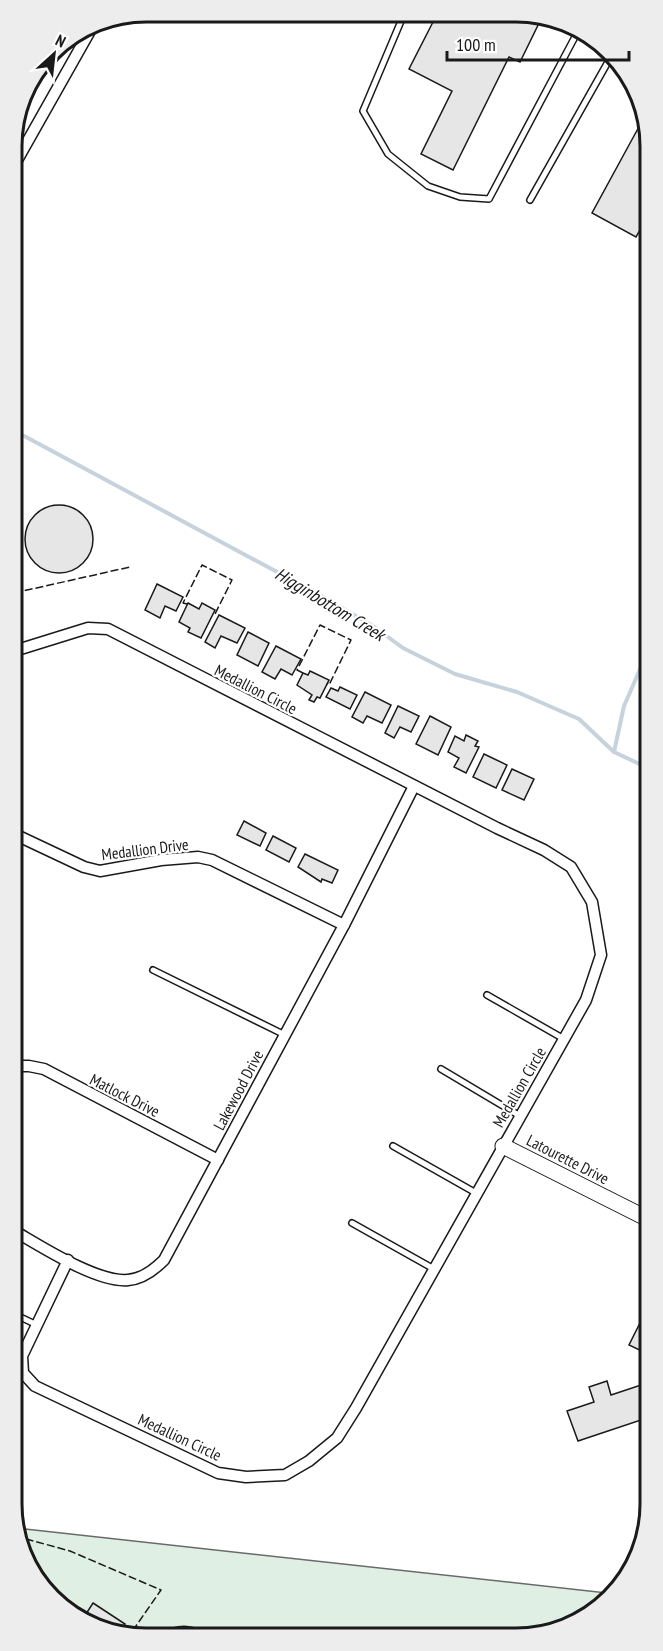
<svg xmlns="http://www.w3.org/2000/svg" width="663" height="1651" viewBox="0 0 663 1651" font-family="'PT Sans Narrow',sans-serif">
  <style>
    .green { fill: #e0efe3; stroke: #6a6a6a; stroke-width: 1.5 }
    .lines { fill: none; stroke-linecap: round; stroke-linejoin: round }
    .stream { stroke: #c6d2dc; stroke-width: 4 }
    .building { fill: #e6e6e6; stroke: #1a1a1a; stroke-width: 1.5 }
    .lane-casing { stroke: #1a1a1a; stroke-width: 8 }
    .street-casing { stroke: #1a1a1a; stroke-width: 13 }
    .secondary-casing { stroke: #1a1a1a; stroke-width: 17 }
    .lane { stroke: #fff; stroke-width: 5 }
    .street { stroke: #fff; stroke-width: 10 }
    .secondary { stroke: #fff; stroke-width: 15 }
    .fence { stroke: #1a1a1a; stroke-width: 1.5; stroke-dasharray: 8 3; stroke-linecap: butt }
    .labels { text-anchor: middle; dominant-baseline: central; stroke-width: 4.5; stroke-linejoin: round; paint-order: stroke }
    .street-label { font-size: 16px; fill: #1a1a1a; stroke: #fff }
    .water-label { font-size: 18px; font-style: italic; fill: #1a1a1a; stroke: #fff }
    .rim { fill: none; stroke: #1a1a1a; stroke-width: 3 }
  </style>
  <rect width="100%" height="100%" fill="#fff"/>
  <path class="green" d="M16,1528L616,1594L551,1635L120,1636L52,1600L16,1539Z"/>
  <g class="lines">
    <g class="stream">
      <path d="M13,430L318,594L373,626L403,648L455,674L517,692L579,719L614,752L648,768"/>
      <path d="M614,752L624,706L648,651"/>
    </g>
  </g>
  <g class="building">
    <path d="M430,14L543,15L520,62L509,57L453,170L421,154L452,91L409,69L434,20L428,18Z"/>
    <path d="M647,112V218L636,237L592,213Z"/>
    <circle cx="59" cy="539" r="34"/>
    <path d="M157,584L183,597L176,611L165,606L160,618L145,610Z"/>
    <path d="M188,603L199,609L202,603L215,610L201,638L188,632L190,628L179,622Z"/>
    <path d="M219,615L245,628L237,643L221,636L215,648L205,642Z"/>
    <path d="M248,632L269,643L258,666L237,655Z"/>
    <path d="M276,646L301,659L292,675L281,669L275,679L262,672Z"/>
    <path d="M310,671L329,680L320,698L317,697L314,702L309,700L312,695L297,685L303,673L308,675Z"/>
    <path d="M340,687L357,695L350,709L326,697L331,688L338,691Z"/>
    <path d="M365,692L391,705L382,723L367,716L363,723L352,717Z"/>
    <path d="M398,706L419,716L411,732L400,727L394,738L385,733Z"/>
    <path d="M430,716L451,727L438,755L416,744Z"/>
    <path d="M466,735L478,741L475,746L479,747L466,773L454,767L459,758L448,752L455,736L464,741Z"/>
    <path d="M484,754L507,765L496,788L473,777Z"/>
    <path d="M512,769L534,779L524,800L502,790Z"/>
    <path d="M244,821L266,833L260,846L237,835Z"/>
    <path d="M273,836L296,848L289,862L266,850Z"/>
    <path d="M305,854L338,870L332,883L322,879L321,882L298,867Z"/>
    <path d="M644,1315L650,1318V1355L629,1345Z"/>
    <path d="M607,1381L611,1395L650,1382V1417L578,1441L567,1411L594,1402L589,1387Z"/>
    <path d="M93,1603L125,1624L117,1635L84,1617Z"/>
  </g>
  <g class="lines">
    <defs>
      <g id="lane">
        <path d="M404,14L363,111L388,154L428,186L460,197L489,199L577,33"/>
        <path d="M530,200L613,53"/>
        <path d="M153,970L285,1035"/>
        <path d="M487,995L564,1039"/>
        <path d="M441,1069L520,1116"/>
        <path d="M393,1146L476,1193"/>
        <path d="M352,1223L434,1269"/>
        <path d="M16,1315L37,1325"/>
        <path d="M16,1380L23,1373"/>
        <path d="M165,1636C179,1625 194,1630 210,1636"/>
      </g>
      <g id="street">
        <path d="M12,169L95,22"/>
        <path d="M14,651L88,628L108,629L497,828L544,850L571,867L592,902L601,955L586,1000L356,1408L337,1438L309,1461L285,1475L246,1477L218,1473L35,1386L23,1373L22,1356L68,1260"/>
        <path d="M14,834L84,867L100,871L161,860L198,857L212,860L344,925"/>
        <path d="M15,1066H29L44,1069L218,1160"/>
        <path d="M16,1232C42,1247 98,1283 128,1280C142,1279 154,1270 164,1260L344,925L414,786"/>
      </g>
      <path id="secondary" d="M503,1146L650,1220"/>
    </defs>
    <use href="#lane" class="lane-casing"/>
    <use href="#street" class="street-casing"/>
    <use href="#secondary" class="secondary-casing"/>
    <use href="#lane" class="lane"/>
    <use href="#street" class="street"/>
    <use href="#secondary" class="secondary"/>
    <g class="fence">
      <path d="M14,593L130,567"/>
      <path d="M187,604L183,603L202,565L232,580L214,616"/>
      <path d="M303,673L297,670L320,625L351,640L329,685L327,683"/>
      <path d="M18,1541L19,1537L70,1551L161,1590L129,1636"/>
    </g>
  </g>
  <g class="labels">
    <g class="street-label">
      <text transform="translate(256 689) rotate(27)">Medallion Circle</text>
      <text transform="translate(145 849) rotate(-7)">Medallion Drive</text>
      <text transform="translate(519 1087) rotate(-60)">Medallion Circle</text>
      <text transform="translate(238 1090) rotate(-62)">Lakewood Drive</text>
      <text transform="translate(125 1095) rotate(27)">Matlock Drive</text>
      <text transform="translate(568 1159) rotate(27)">Latourette Drive</text>
      <text transform="translate(180 1437) rotate(25)">Medallion Circle</text>
    </g>
    <g class="water-label">
      <text transform="translate(330 604) rotate(31)">Higginbottom Creek</text>
    </g>
  </g>
  <path d="M0 0H663V1651H0ZM146 22H516A124 124 0 0 1 640 146V1504A124 124 0 0 1 516 1628H146A124 124 0 0 1 22 1504V146A124 124 0 0 1 146 22Z" fill="#ededed" fill-rule="evenodd"/>
  <path class="rim" d="M146 22H516A124 124 0 0 1 640 146V1504A124 124 0 0 1 516 1628H146A124 124 0 0 1 22 1504V146A124 124 0 0 1 146 22Z"/>
  <g transform="translate(54 54) rotate(27)" stroke="#ffffff" stroke-width="4.5" paint-order="stroke">
  <path d="M0-4.5L10 22L0 15L-10 22Z" fill="#1a1a1a"/>
  <text y="-9" font-size="16" font-weight="bold" text-anchor="middle" fill="#1a1a1a">N</text>
  </g>
  <path d="M447 51v9h182v-9" fill="none" stroke="#1a1a1a" stroke-width="3"/>
  <text x="456" y="51" font-size="18" fill="#1a1a1a" stroke="#ffffff" stroke-width="4.5" paint-order="stroke">100 m</text>
</svg>
